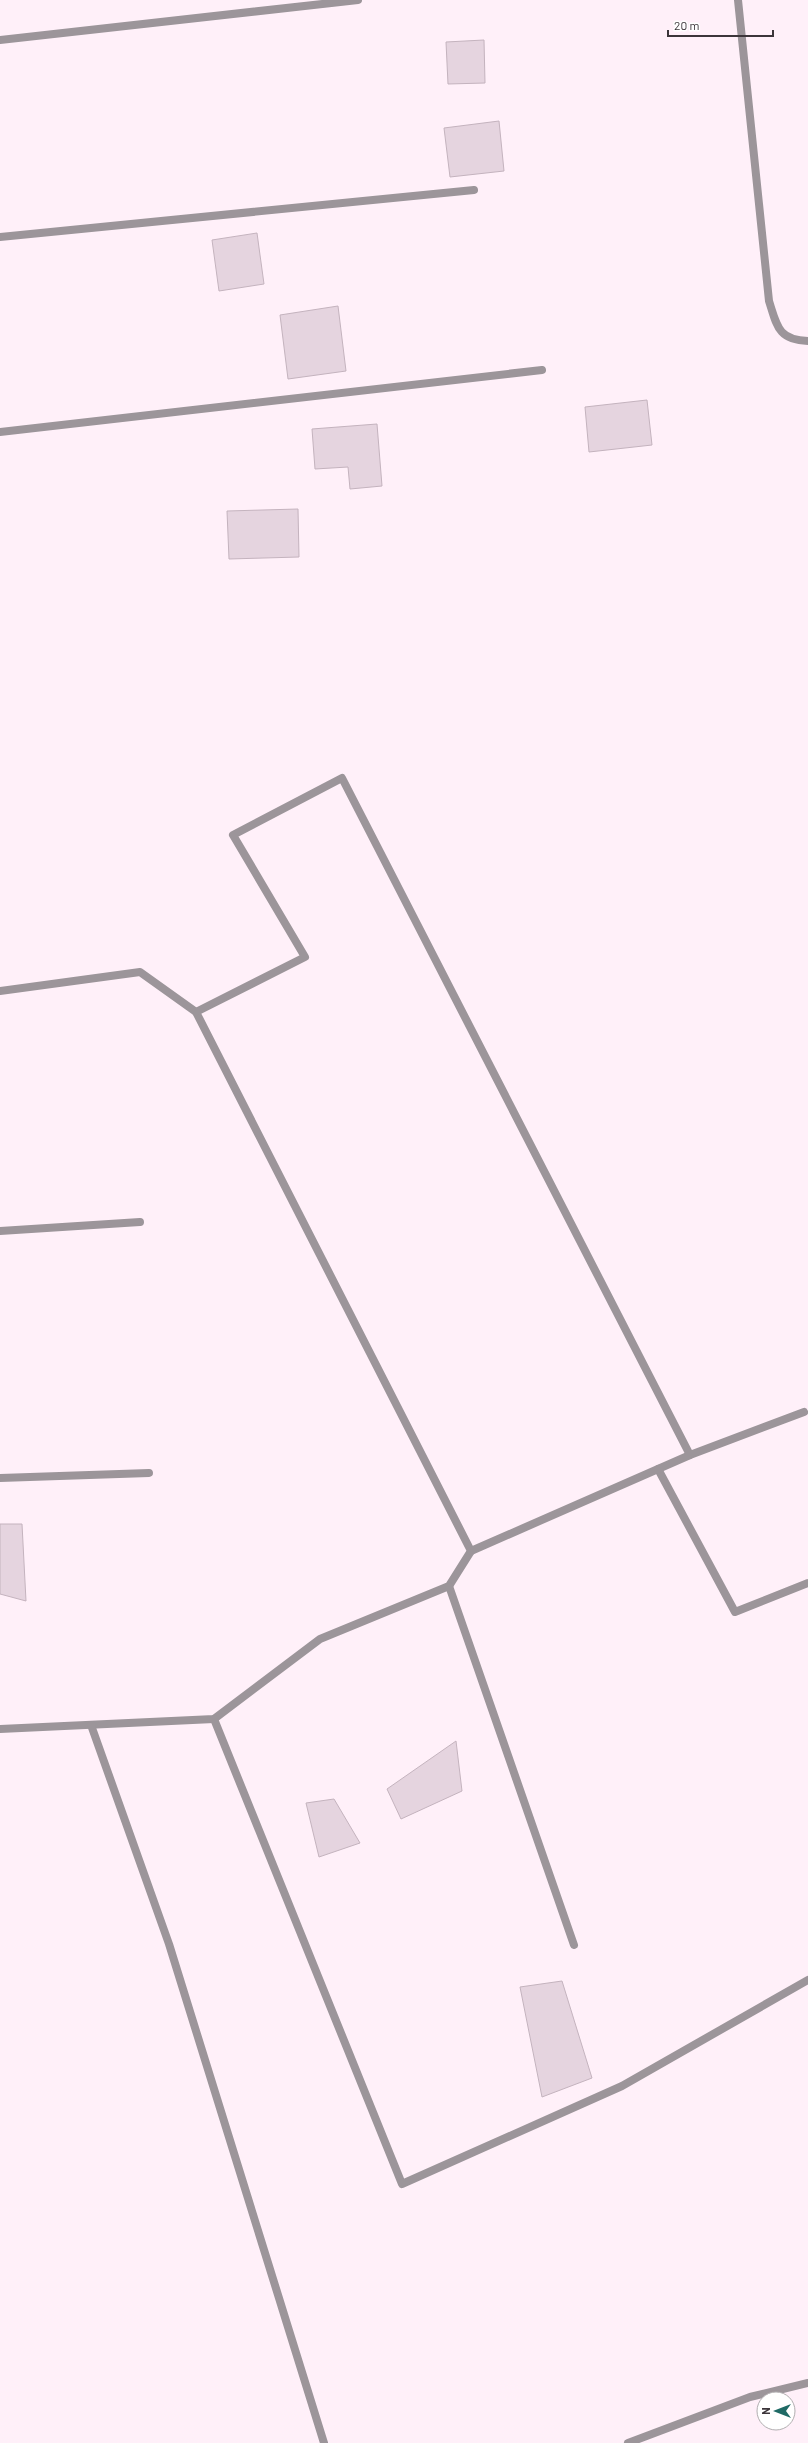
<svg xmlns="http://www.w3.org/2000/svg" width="808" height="2443" viewBox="0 0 808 2443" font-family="Barlow,sans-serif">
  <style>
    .building { fill: #e5d4df; stroke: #c4b3be }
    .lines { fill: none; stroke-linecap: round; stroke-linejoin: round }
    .service { stroke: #9c959a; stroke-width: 8 }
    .minor { stroke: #9c959a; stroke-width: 8 }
  </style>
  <rect width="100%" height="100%" fill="#fff0f9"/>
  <g class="building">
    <path d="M484,40L485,83L448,84L446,42Z"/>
    <path d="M499,121L504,171L450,177L444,128Z"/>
    <path d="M257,233L264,284L219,291L212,240Z"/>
    <path d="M338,306L346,371L288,379L280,315Z"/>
    <path d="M647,400L652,445L589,452L585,407Z"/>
    <path d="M377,424L382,486L350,489L348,467L315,469L312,429Z"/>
    <path d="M298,509L299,557L229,559L227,511Z"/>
    <path d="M0,1524H22L26,1601L0,1594Z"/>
    <path d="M456,1741L462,1791L401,1819L387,1789Z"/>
    <path d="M334,1799L360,1843L319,1857L306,1803Z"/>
    <path d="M562,1981L592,2078L542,2097L520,1987Z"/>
  </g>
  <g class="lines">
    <g class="service">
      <path d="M0,1231L140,1222"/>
      <path d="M0,1478L149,1473"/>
    </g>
    <g class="minor">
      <path d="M738,0L769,301C777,326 778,340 808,341"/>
      <path d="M0,40L358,0"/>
      <path d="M0,237L474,190"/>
      <path d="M0,432L542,370"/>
      <path d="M0,991L140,972L196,1012L471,1551L449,1586L320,1639L214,1719L0,1729"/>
      <path d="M196,1012L305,957L233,835L342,778L690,1455"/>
      <path d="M658,1469L735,1612L808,1583"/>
      <path d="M471,1551L690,1455L804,1412"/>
      <path d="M449,1586L574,1945"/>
      <path d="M214,1719L402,2184L622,2086L808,1980"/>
      <path d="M91,1725L169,1944L324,2443"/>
      <path d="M628,2443L750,2397L808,2383"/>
    </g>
  </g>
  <g transform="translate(776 2411) rotate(270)"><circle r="19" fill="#ffffff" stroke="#b1aeb0"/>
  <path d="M0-3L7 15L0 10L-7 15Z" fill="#1f6a65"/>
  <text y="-6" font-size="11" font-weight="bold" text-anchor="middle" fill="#3c353a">N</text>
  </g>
  <path d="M668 30v6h105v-6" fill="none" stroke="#3c353a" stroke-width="2"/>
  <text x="674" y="30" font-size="12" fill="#3c353a" stroke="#ffffff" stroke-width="3" paint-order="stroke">20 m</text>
</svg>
